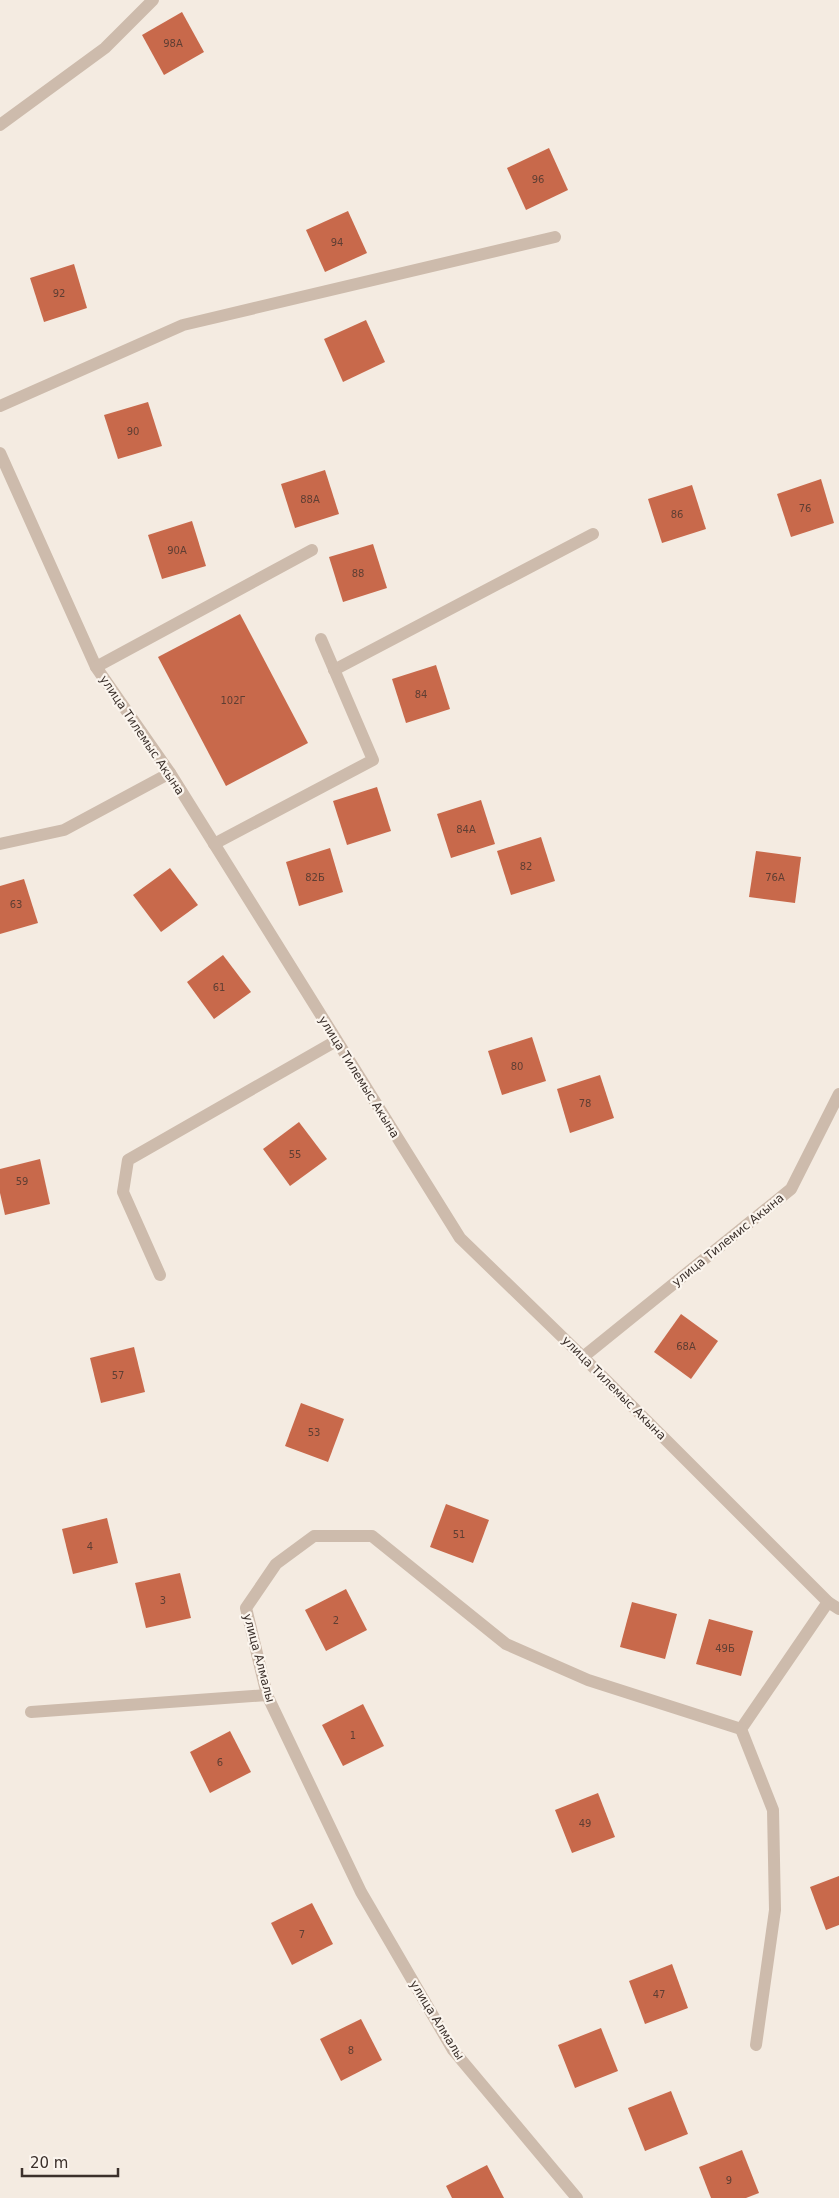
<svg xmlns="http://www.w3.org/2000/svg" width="839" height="2198" viewBox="0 0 839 2198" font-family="'DejaVu Sans',sans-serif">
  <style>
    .building { fill: #c8694b }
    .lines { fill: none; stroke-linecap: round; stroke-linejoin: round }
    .minor { stroke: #cdbbac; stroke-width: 12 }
    .labels { text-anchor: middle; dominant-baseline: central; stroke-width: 4.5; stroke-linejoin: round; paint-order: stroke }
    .number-label { font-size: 10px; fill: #5e3e33 }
    .street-label { font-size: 12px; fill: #3b302b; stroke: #fbf5ee }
  </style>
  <rect width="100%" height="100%" fill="#f4ebe1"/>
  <g class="building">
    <path d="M182,12L204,52L164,75L142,35Z"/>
    <path d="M549,148L568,190L526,210L507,168Z"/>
    <path d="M348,211L367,253L325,272L306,230Z"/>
    <path d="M74,264L87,308L44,322L30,278Z"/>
    <path d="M366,320L385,362L343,382L324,339Z"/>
    <path d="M148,402L162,446L118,459L104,415Z"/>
    <path d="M325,470L339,514L295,528L281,484Z"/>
    <path d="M821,479L834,523L791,537L777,494Z"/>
    <path d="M692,485L706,529L662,543L648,499Z"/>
    <path d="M192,521L206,566L162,579L148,535Z"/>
    <path d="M373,544L387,588L343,602L329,557Z"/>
    <path d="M240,614L308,743L226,786L158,657Z"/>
    <path d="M436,665L450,709L406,723L392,679Z"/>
    <path d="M377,787L391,831L347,845L333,801Z"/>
    <path d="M481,800L495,844L451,858L437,814Z"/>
    <path d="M541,837L555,881L511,895L497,851Z"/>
    <path d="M330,848L343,892L299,906L286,862Z"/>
    <path d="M756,851L801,857L795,903L749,897Z"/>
    <path d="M170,868L198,905L161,932L133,895Z"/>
    <path d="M24,879L38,923L0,934V886Z"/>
    <path d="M223,955L251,992L214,1019L187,982Z"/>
    <path d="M532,1037L546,1081L502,1095L488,1051Z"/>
    <path d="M600,1075L614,1118L570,1133L557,1089Z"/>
    <path d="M299,1122L327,1159L290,1186L263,1149Z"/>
    <path d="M40,1159L50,1204L5,1215L0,1193V1169Z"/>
    <path d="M681,1314L718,1341L691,1379L654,1352Z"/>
    <path d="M134,1347L145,1392L101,1403L90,1358Z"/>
    <path d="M301,1403L344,1419L328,1462L285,1446Z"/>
    <path d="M446,1504L489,1520L473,1563L430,1547Z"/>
    <path d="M107,1518L118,1563L73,1574L62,1529Z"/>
    <path d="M180,1573L191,1618L146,1628L135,1583Z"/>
    <path d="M346,1589L367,1630L326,1651L305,1610Z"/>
    <path d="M632,1602L677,1614L665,1659L620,1647Z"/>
    <path d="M709,1619L753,1631L741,1676L696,1664Z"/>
    <path d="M363,1704L384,1746L343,1766L322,1725Z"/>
    <path d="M230,1731L251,1772L210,1793L190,1752Z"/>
    <path d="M598,1793L615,1837L572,1853L555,1810Z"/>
    <path d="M839,1876V1925L826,1930L810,1887Z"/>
    <path d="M312,1903L333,1944L292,1965L271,1923Z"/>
    <path d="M672,1964L688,2008L645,2024L629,1981Z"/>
    <path d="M361,2019L382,2060L341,2081L320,2039Z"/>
    <path d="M601,2028L618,2071L575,2088L558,2045Z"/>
    <path d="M671,2091L688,2134L645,2151L628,2108Z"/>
    <path d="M742,2150L759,2193L746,2198H711L699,2167Z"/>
    <path d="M487,2165L504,2198H452L446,2186Z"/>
  </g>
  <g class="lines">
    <g class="minor">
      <path d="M0,125L105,48L153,0"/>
      <path d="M0,406L183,325L555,237"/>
      <path d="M0,453L96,667L170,773L460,1238L583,1357L828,1602L839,1609"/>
      <path d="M96,667L312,550"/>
      <path d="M334,670L593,534"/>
      <path d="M0,844L64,830L170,773"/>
      <path d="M214,844L373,760L321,639"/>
      <path d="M160,1275L123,1192L128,1160L336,1041"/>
      <path d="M583,1357L791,1189L839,1094"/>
      <path d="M31,1712L267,1695"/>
      <path d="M756,2045L775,1910L773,1810L741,1729L828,1602"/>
      <path d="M577,2198L453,2050L361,1892L267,1695L246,1608L276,1564L314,1536H372L506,1644L588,1680L741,1729"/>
    </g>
  </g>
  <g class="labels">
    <g class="number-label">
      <text x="173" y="43">98А</text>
      <text x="538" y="179">96</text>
      <text x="337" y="242">94</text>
      <text x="59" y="293">92</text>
      <text x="133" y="431">90</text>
      <text x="310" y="499">88А</text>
      <text x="805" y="508">76</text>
      <text x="677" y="514">86</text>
      <text x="177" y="550">90А</text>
      <text x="358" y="573">88</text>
      <text x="421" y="694">84</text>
      <text x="233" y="700">102Г</text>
      <text x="466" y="829">84А</text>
      <text x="526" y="866">82</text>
      <text x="315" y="877">82Б</text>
      <text x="775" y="877">76А</text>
      <text x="16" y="904">63</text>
      <text x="219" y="987">61</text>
      <text x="517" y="1066">80</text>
      <text x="585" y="1103">78</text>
      <text x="295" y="1154">55</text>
      <text x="22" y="1181">59</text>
      <text x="686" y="1346">68А</text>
      <text x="118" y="1375">57</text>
      <text x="314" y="1432">53</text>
      <text x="459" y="1534">51</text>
      <text x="90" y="1546">4</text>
      <text x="163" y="1600">3</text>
      <text x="336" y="1620">2</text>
      <text x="725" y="1648">49Б</text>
      <text x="353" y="1735">1</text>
      <text x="220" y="1762">6</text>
      <text x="585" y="1823">49</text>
      <text x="302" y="1934">7</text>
      <text x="659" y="1994">47</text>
      <text x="351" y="2050">8</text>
      <text x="729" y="2180">9</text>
    </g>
    <g class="street-label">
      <text transform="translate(142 735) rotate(56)">улица Тилемыс Акына</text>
      <text transform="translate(359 1077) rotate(58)">улица Тилемыс Акына</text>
      <text transform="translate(728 1240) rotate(-39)">улица Тилемис Акына</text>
      <text transform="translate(614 1388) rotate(45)">улица Тилемыс Акына</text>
      <text transform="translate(259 1658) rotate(75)">улица Алмалы</text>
      <text transform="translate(437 2020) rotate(58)">улица Алмалы</text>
    </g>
  </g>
  <path d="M22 2168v8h96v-8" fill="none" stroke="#3b302b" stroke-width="2.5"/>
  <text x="30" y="2168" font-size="15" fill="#3b302b" stroke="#fbf5ee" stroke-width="4" paint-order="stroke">20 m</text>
</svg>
